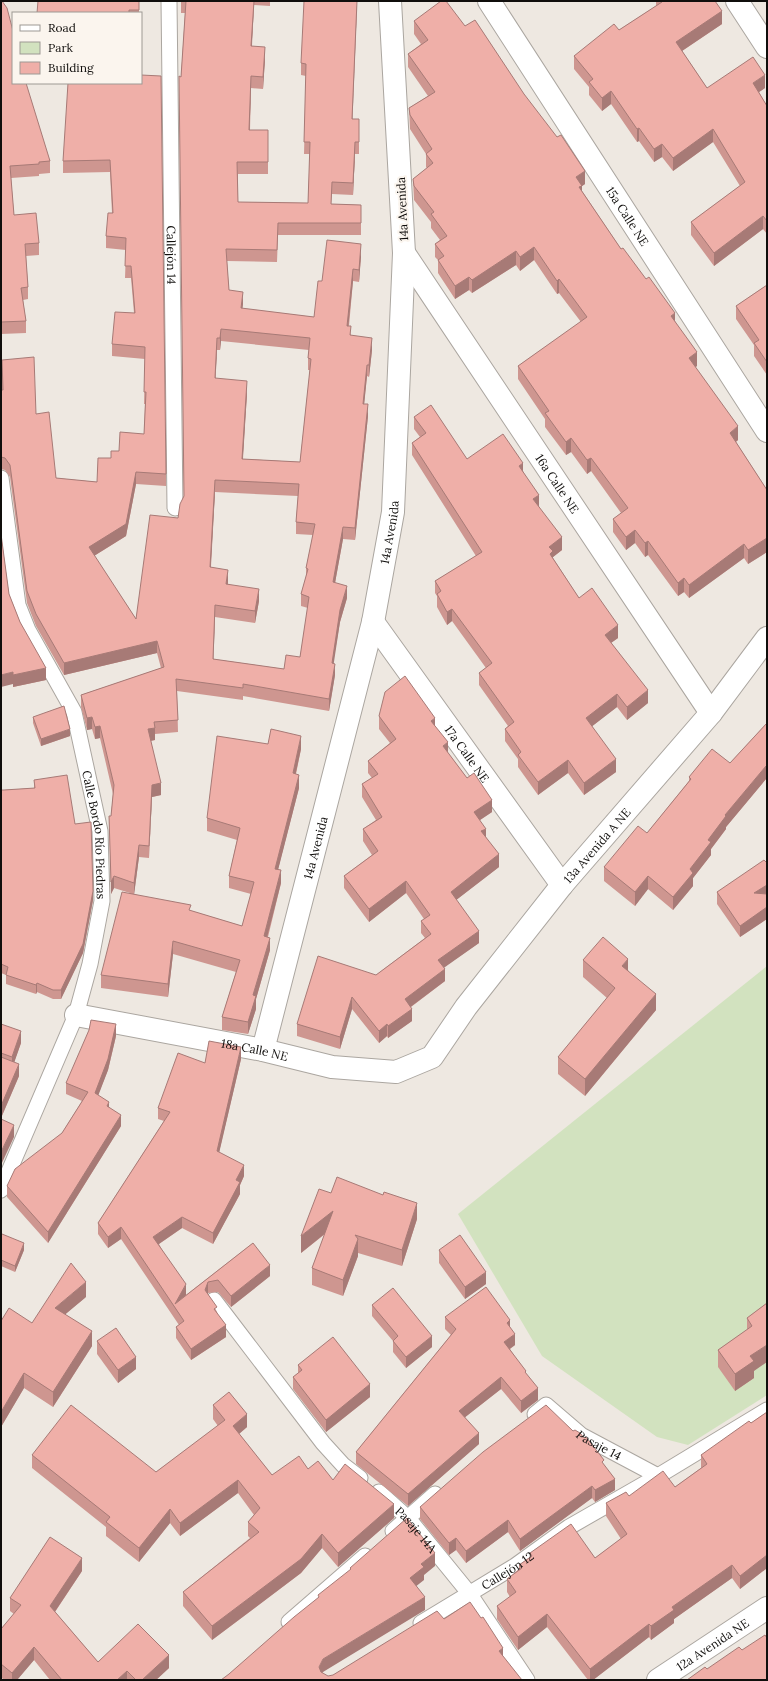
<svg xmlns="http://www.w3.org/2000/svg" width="768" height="1681" viewBox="0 0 768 1681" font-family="Lora,serif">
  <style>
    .green { fill: #d2e2bf }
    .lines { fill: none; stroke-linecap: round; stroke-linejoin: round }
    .lane-casing { stroke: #aba6a0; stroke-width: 17 }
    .street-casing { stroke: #aba6a0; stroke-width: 24 }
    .lane { stroke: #fff; stroke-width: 15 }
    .street { stroke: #fff; stroke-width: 22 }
    .wall { fill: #ce9690; fill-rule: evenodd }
    .shaded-wall { fill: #a77a76 }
    .building { fill: #efafa8; stroke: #a77a76; fill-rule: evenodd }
    .labels { text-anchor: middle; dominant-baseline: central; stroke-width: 4; stroke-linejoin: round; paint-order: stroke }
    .street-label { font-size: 12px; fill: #100e0c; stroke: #fbf5ee }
  </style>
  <rect width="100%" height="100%" fill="#eee8e1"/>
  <path class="green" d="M767,966V1395L688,1445L657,1437L542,1356L458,1214Z"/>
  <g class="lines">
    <defs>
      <g id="lane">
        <path id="s1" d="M169,1L175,508"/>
        <path id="s2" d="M1,478L18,605L28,630L74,712L100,831L102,901L90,964L76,1015L1,1190"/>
        <path d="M214,1300L323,1443L343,1465L360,1478"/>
        <path id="s3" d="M535,1414L546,1405L581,1435L658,1476"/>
        <path id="s4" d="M379,1492L408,1518L469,1593L527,1680"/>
        <path d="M393,1531L435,1494"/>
        <path d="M289,1622L365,1556"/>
        <path id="s5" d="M421,1623L515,1566L569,1527L658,1476L767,1410"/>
      </g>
      <g id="street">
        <path id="s6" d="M489,1L767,431"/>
        <path d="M737,1L767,47"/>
        <path id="s7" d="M404,253L711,713"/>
        <path id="s8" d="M373,622L562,885"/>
        <path id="s9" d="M76,1015L263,1050L332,1067L396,1072L432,1057L466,1007L562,885L711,713L767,638"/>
        <path id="s10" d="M263,1050L373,622L393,512L404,253L390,1"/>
        <path id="s11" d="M658,1680L767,1608"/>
      </g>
    </defs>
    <use href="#lane" class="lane-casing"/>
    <use href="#street" class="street-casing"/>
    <use href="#lane" class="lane"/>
    <use href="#street" class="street"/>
  </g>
  <g class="wall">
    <path d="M1,1L13,83L50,161V173L39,174V176L11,178L14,215L39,243V255L26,256L28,287V299L23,300L26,321V333L1,334Z"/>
    <path d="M139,1V13H37Z"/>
    <path d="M181,1H270V6L254,5L252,46L265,59L263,89L251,88L250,130H268V174H238V202L308,203L310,154H304L306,76L301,75V63L357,6L352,119H359V154H355L353,195L332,194L331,204L361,205V235H278L277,262L227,261L229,290L243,304L242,309L314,317L322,281L361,256L359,282L353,281L349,326L351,336L372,350L369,377L367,376L364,404L368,416L355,540L343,539L335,583L347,598L340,622L333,663L335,675L329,711L243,696V700L177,691L178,732L155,734V740L151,741L161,795L152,797L149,858L139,857L134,894L242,926L251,894L229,888V876L237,840L207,831V818L268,744L301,749L296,774L299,788L278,869L281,883L268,937L270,950L256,999V1009L248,1034L222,1030V1017L236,972L173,954L168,997L101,988V975L130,893L114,888L111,894L109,816H111L113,794L100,738L95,739L92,729L87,730L81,707V695L161,668L157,653L64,675L36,626L27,603L10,477L5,470L1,469V390H2V360L36,414L56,478L97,482L111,458L119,451L144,434L145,404H144L145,359L112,356V344L134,313L131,278H125L126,250L106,248V236L112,213L110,172L63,173V161L141,83L166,474V486L136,484L126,536L94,556L136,619L178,518L184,496L181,77L185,13H181ZM221,341L309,350L308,358V370H310L300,462L243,459L247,393L215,379L217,350H220ZM215,492L298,496L296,522V534L313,535L306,568V577L301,594V606L308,608L300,657L284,669L213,659L215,617L255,623L259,601L228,584V582L211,567Z"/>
    <path d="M656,1H715L722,24L682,51L707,88H765L759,92L767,106V234L763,229L714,266L691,235V222L740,186L713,142L673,171L662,157L654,162L639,141L637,142L611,104L602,111L589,95V87L574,69V56L619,30L656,6Z"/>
    <path d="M414,21L585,184L582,186V191L621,249L675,321L697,366L695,367L738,440L736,442L767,490V552L748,564L744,558L689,598L684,592L678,596L648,555L645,557L635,543L626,550L613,532V519L621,513L591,471L587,474L571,452L566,455L545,427V419L518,379V366L581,322L559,293L557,294L534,260L520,271L516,265L472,293L469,290L455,299L438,273V260L435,257V244L440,240L431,228V222L414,200L413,179L427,168L426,167V154L410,129L409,108L428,96L408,67V54L421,44L414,34Z"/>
    <path d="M767,285V375L754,356V345L736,319V306Z"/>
    <path d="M414,417L467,459L523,471L539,507L562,550L553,557V558L579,598L618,638L611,643L648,703L627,720L617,707L592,726L616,772L584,795L568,773L538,795L518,767V759L505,741V729L508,726L479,685V673L486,668L452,621L447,625L437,607V596L435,593V581L476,556L412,455V443L420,437L414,429Z"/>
    <path d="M9,594L20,622L46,680L13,687V684Z"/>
    <path d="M379,716L435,726L448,753L492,812L480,820L486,837L499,867L456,900L479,943L444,967L445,981L411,1007L412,1021L388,1038L387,1036L379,1043L352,1009L340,1049L297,1036V1024L376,975L425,938L421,933V921L424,919L406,893L369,922L344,888V876L372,855L363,841V829L376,820L362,797V784L372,778L368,773V761L390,743L379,729Z"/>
    <path d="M33,717L70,736L41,746L33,723Z"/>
    <path d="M767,723V780L766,779L726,827V829L711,849V855L693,878V886L673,910L648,889L635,906L604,881V867L647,833L689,781V777L730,763Z"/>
    <path d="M34,780L75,824L93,900L83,953L61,999H53L37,992L36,994L6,984V975L1,973V790H4L34,788Z"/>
    <path d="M767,861V919L740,937L717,904V892Z"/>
    <path d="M583,960L628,970L656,1010L585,1096L558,1074V1057L607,998L583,977Z"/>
    <path d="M1,1024L21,1043L14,1062L19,1076L1,1118Z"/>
    <path d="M116,1036L108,1070L98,1095L109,1108L121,1126L48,1243L7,1197V1186L62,1133L82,1101L66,1094V1083Z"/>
    <path d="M241,1059L219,1152L244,1176L240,1185V1194L213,1244L182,1228L159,1244L186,1295L253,1243L270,1276L231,1307L218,1292L208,1293V1294L217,1312L226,1337L191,1360L176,1338V1327L179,1325L121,1239L108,1248L98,1234V1223L164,1121L158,1119V1108L205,1063Z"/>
    <path d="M331,1193L417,1219L402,1266L358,1253V1256L343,1296L312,1285V1268L325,1234L301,1253Z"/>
    <path d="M1,1235L24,1250L15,1272L1,1266Z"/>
    <path d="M439,1250L486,1284L465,1299L439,1263Z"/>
    <path d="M86,1297L65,1314L92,1346L53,1407L24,1388L1,1427L32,1323Z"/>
    <path d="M767,1303L754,1371V1378L735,1391L718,1367V1350L747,1330V1318Z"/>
    <path d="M372,1305L432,1347L406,1368L393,1352V1341L372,1316Z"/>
    <path d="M445,1317L510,1327L515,1345L510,1349L526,1374L538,1400L521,1413L501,1389L465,1417L479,1444L408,1506L356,1464V1452L451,1335L445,1329Z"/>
    <path d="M97,1341L136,1369L118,1383L97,1354Z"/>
    <path d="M298,1365L370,1397L326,1432L293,1389V1377L298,1373Z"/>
    <path d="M213,1405L247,1427L239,1434L272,1475L308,1469L333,1480L394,1518L338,1567L322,1548L301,1573L212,1640L183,1606V1592L250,1538L248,1536V1522L254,1515L238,1493L180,1536L170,1523L139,1562L106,1536V1527L32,1468V1455L156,1472L218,1426L213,1419Z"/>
    <path d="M767,1412V1568L740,1589L732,1578L674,1619V1623L651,1640L649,1637L593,1680H588L547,1627L518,1650L497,1619V1606L510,1597L507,1592V1579L519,1569V1565L530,1557V1553L595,1558L621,1539L606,1516V1503L629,1496L675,1487L701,1468V1455L751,1423Z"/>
    <path d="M604,1465L615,1490L595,1502L592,1498L520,1551L508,1532L466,1563L456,1550L449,1555L420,1519V1507Z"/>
    <path d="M82,1571L55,1612L98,1662L169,1668L156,1680H50L34,1660L17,1680H4L1,1677V1629L14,1614L10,1611V1598Z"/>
  </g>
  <g class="shaded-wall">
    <path d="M254,1V5L251,58V46Z"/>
    <path d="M357,1V6L352,131V119Z"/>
    <path d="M722,11V24L676,55V42Z"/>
    <path d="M265,47V59L263,89V77Z"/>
    <path d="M765,75V88L753,96V83Z"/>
    <path d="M251,76V88L249,142V130Z"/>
    <path d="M611,91V104L602,111V98Z"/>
    <path d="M639,128V141L637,142V129Z"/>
    <path d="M713,129V142L673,171V158Z"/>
    <path d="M355,142V154L353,195V183Z"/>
    <path d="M662,144V157L654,162V149Z"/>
    <path d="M585,171V184L582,186V199L576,177Z"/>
    <path d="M763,216V229L714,266V253Z"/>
    <path d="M361,244V256L359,282V270Z"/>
    <path d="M534,247V260L520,271V257Z"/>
    <path d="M516,251V265L472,293V280Z"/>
    <path d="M353,269V281L347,338V326Z"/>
    <path d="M469,277V290L455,299V286Z"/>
    <path d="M559,279V293L557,294V281Z"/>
    <path d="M243,292V304L241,320V308Z"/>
    <path d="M675,313V327L671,316Z"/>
    <path d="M221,329V341L220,350V338Z"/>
    <path d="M217,338V350L215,390V378Z"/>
    <path d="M372,338V350L369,377V365Z"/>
    <path d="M697,352V366L689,372V358Z"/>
    <path d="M367,365V376L363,416V404Z"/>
    <path d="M247,381V393L242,471V459Z"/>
    <path d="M368,404V416L355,540V528Z"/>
    <path d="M738,426V440L730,446V433Z"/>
    <path d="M571,438V452L566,455V442Z"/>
    <path d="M591,458V471L587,474V460Z"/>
    <path d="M523,463V476L519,466Z"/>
    <path d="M136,472V484L126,536L89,559V547Z"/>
    <path d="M215,480V492L210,579V567Z"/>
    <path d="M539,495V507L533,499Z"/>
    <path d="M343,527V539L333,594V582Z"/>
    <path d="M635,530V543L626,550V537Z"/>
    <path d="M562,537V550L553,557V564L550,566L549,547Z"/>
    <path d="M767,538V552L748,564V550Z"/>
    <path d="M648,541V555L645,557V543Z"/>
    <path d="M744,544V558L689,598V585Z"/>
    <path d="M228,570V582L226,596V584Z"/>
    <path d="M684,578V592L678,596V583Z"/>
    <path d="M347,586V598L340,622L332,675V663L340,610Z"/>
    <path d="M259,589V601L255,623V611Z"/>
    <path d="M215,605V617L213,671V659Z"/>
    <path d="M452,609V621L447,625V612Z"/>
    <path d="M618,625V638L605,647V635Z"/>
    <path d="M157,641V653L64,675V663Z"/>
    <path d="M335,664V675L329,711V699Z"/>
    <path d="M46,668V680L13,687V675Z"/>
    <path d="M13,672V684L1,687V675Z"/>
    <path d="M648,690V703L627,720V707Z"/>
    <path d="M617,694V707L586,731V718Z"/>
    <path d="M92,717V729L87,730V718Z"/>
    <path d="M435,718V730L431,721Z"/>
    <path d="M100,726V738L95,739V727Z"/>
    <path d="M155,728V740L148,741V729Z"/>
    <path d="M70,729V736L41,746V739Z"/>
    <path d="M301,736V749L293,786V773Z"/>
    <path d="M448,742V754L443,746Z"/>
    <path d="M616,759V772L584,795V783Z"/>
    <path d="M568,760V773L538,795V782Z"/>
    <path d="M766,766V779L726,827V829L711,849V855L693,878V886L673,910V897L708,840L725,815Z"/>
    <path d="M299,775V788L275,882V869Z"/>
    <path d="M161,783V795L152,797L149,858L152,785Z"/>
    <path d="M492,800V812L474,824V812Z"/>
    <path d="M486,829V841L481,831Z"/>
    <path d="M139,845V857L134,895V883Z"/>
    <path d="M499,854V867L451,904V892Z"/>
    <path d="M281,870V883L264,949V936Z"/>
    <path d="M114,876V888L111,894V882Z"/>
    <path d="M648,876V889L635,906V892Z"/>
    <path d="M406,881V893L369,922V909Z"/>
    <path d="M767,885V897L754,893Z"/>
    <path d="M93,891V900L83,953L61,999V990Z"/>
    <path d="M767,907V919L740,937V926Z"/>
    <path d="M479,931V943L438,972V960Z"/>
    <path d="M270,938V950L256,999V1009L248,1034V1022L253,995Z"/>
    <path d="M173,941V954L168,997V984Z"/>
    <path d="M628,959V976L622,966Z"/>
    <path d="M445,969V981L405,1011V999Z"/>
    <path d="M37,983V992L36,994V985Z"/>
    <path d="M656,994V1010L585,1096V1079Z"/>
    <path d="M352,997V1009L340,1049V1037Z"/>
    <path d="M412,1009V1021L388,1038V1026Z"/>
    <path d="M116,1024V1036L108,1070L95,1104V1093Z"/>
    <path d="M387,1024V1036L379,1043V1031Z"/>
    <path d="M21,1031V1043L12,1069V1057Z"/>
    <path d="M241,1047V1059L217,1162V1151Z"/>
    <path d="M19,1064V1076L1,1118V1106Z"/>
    <path d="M109,1102V1113L107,1106Z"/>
    <path d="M121,1115V1126L48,1243V1232Z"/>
    <path d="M14,1125V1137L1,1165V1152Z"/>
    <path d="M244,1165V1176L240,1185V1194L213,1244V1233L236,1180Z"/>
    <path d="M417,1203V1219L402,1266V1250Z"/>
    <path d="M333,1211V1227L301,1253V1236Z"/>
    <path d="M182,1217V1228L153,1248V1237Z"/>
    <path d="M121,1227V1239L108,1248V1237Z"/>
    <path d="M358,1239V1256L343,1296V1280Z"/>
    <path d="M24,1243V1250L15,1272V1266Z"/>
    <path d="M270,1265V1276L231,1307V1296Z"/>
    <path d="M486,1272V1284L465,1299V1287Z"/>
    <path d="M86,1282V1297L55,1323V1308Z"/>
    <path d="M208,1282V1293L205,1302V1290Z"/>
    <path d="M186,1284V1295L175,1304Z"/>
    <path d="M510,1320V1332L507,1323Z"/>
    <path d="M226,1325V1337L191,1360V1349Z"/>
    <path d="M92,1331V1346L53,1407V1392Z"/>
    <path d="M515,1334V1345L504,1353V1342Z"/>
    <path d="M432,1336V1347L406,1368V1357Z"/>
    <path d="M767,1345V1362L754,1371V1378L735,1391V1374L750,1356Z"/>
    <path d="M136,1357V1369L118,1383V1370Z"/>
    <path d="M24,1373V1388L1,1427V1412Z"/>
    <path d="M501,1377V1389L459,1422V1411Z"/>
    <path d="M370,1384V1397L326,1432V1420Z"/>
    <path d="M538,1388V1400L521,1413V1401Z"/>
    <path d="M247,1414V1427L233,1439V1426Z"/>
    <path d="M479,1433V1444L408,1506V1494Z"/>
    <path d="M615,1479V1490L595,1502V1490Z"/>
    <path d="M238,1480V1493L180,1536V1523Z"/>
    <path d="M592,1486V1498L520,1551V1539Z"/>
    <path d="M394,1504V1518L338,1567V1553Z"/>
    <path d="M170,1509V1523L139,1562V1548Z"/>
    <path d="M508,1520V1532L466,1563V1551Z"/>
    <path d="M322,1534V1548L301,1573L212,1640V1626Z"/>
    <path d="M456,1538V1550L449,1555V1543Z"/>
    <path d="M435,1553V1566L424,1575V1580L410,1591V1578L421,1564Z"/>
    <path d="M767,1555V1568L740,1589V1576Z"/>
    <path d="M82,1558V1571L50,1619V1606Z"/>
    <path d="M732,1565V1578L674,1619V1623L651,1640V1626L672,1607Z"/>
    <path d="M425,1597V1610L323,1672L319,1680V1667L323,1659Z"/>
    <path d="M547,1614V1627L518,1650V1637Z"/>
    <path d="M649,1624V1637L593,1680H590V1669Z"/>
    <path d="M34,1647V1660L17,1680H12V1673Z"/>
    <path d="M503,1648V1661L499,1651Z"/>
    <path d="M169,1655V1668L156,1680H142Z"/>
    <path d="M127,1671V1680H117Z"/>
  </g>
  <g class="building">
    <path d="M1,1H2L7,8L13,31V83H26L50,161L39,162V164L10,166L14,215L36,213L39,243L25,244L28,287L21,288L26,321L1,322Z"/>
    <path d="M38,1H139V10H129V13H37Z"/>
    <path d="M186,1H254L251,46L265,47L263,77L251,76L249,130H268V162H237L238,202L308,203L310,142H304L306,64L301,63L304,1H357L352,119H359V142H355L353,183L332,182L331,204L361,205V223H278L277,250L226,249L229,290L243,292L241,308L314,317L318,281H322L327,240L361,244L359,270L353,269L347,326H351L350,335L372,338L369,365H367L363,404H368L355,528L343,527L333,582L347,586L340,610L332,663L335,664L329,699L243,684V688L176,679L178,720L154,722L155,728L148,729L161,783L152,785L149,846L139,845L134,883L114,876L111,882L109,816H111L114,785L100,726L95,727L92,717L87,718L81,695L164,667L157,641L64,663L36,614L27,591L10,465L5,458L1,457V390H3L2,360L34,357L36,414L49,412L56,478L97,482L98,458H111V451H119L120,432L144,434L146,392H144L145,347L112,344L115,312L135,313L131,266H125L126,238L106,236L108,213H113L110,160L63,161L68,83H141V75L161,76L166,474L136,472L126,524L89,547L136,619L150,515L178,518L180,504L184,496L179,76L181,77ZM221,329L310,338L308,358L311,359L300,462L242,459L247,381L215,378L217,338H220ZM215,480L299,484L296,522L315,524L306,568L308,569L301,594L309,597L300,657L286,655L284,669L213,659L215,605L255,611L259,589L226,584L228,570L210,567Z"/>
    <path d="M441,1H446L465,26L475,20L524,94L557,137L561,135L585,171L576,177L582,186L579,187L621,249L623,248L646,279L649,277L675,313L671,316L697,352L689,358L738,426L730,433L767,490V538L748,550L744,544L689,585L684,578L678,583L648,541L645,543L635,530L626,537L613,519L628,508L591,458L587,460L571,438L566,442L545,413L549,411L518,366L587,317L559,279L557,281L534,247L520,257L516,251L472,280L469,277L455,286L438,260L444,256L435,244L447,236L431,214L434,212L414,186L413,179L433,163L426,154L432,149L410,115L409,108L435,92L408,54L428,40L414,21Z"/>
    <path d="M662,1H715L722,11L676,42L707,88L753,57L765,75L753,83L767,106V221L763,216L714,253L691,222L745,182L713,129L673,158L662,144L654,149L639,128L637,129L611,91L602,98L589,82L593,79L574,56L614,24L619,30L662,2Z"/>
    <path d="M767,285V362L754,343L759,340L736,306Z"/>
    <path d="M431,405L467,459L503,434L523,463L519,466L539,495L533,499L562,537L549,547L553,551L550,554L579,598L592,588L618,625L605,635L648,690L627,707L617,694L586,718L616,759L584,783L568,760L538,782L518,755L521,752L505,729L514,722L479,673L492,663L452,609L447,612L437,594L441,591L435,581L482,552L412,443L426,433L414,417Z"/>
    <path d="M1,534L9,594L20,622L46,668L13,675V672L1,675Z"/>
    <path d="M405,676L435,718L431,721L448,742L443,746L467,778L474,773L492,800L474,812L486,829L481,831L499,854L451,892L479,931L438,960L445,969L405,999L412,1009L388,1026L387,1024L379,1031L352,997L340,1037L297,1024L318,956L376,975L431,934L421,921L430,915L406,881L369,909L344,876L378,851L363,829L382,817L362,784L378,774L368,761L396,739L379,716L385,692Z"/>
    <path d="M64,706L70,729L41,739L33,717Z"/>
    <path d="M767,723V766H766L725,815L726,816L708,840L711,842L690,869L693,873L673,897L648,876L635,892L604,867L638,826L647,833L691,779L689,777L712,749L730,763Z"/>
    <path d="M271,729L301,736L293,773L299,775L275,869L281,870L264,936L270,938L253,995L256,996L248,1022L222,1017L240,960L173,941L168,984L101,975L122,892L191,905L189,910L242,926L254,882L229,876L240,828L207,818L217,736L268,744Z"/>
    <path d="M67,775L75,824L91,822L93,891L83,944L61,990H53L37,983L36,985L6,975L8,967L1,964V790H4L35,788L34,780Z"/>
    <path d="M764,860L766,862L767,861V885L754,893L767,894V907L740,926L717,892Z"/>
    <path d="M603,937L628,959L622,966L656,994L585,1079L558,1057L615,988L583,960Z"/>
    <path d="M91,1020L116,1024L108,1059L95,1093L109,1102L107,1106L121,1115L48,1232L7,1186L15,1169L62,1133L88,1092L66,1083L89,1030Z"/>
    <path d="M1,1024L21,1031L12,1057L1,1053Z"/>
    <path d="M209,1041L241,1047L217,1151L244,1165L236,1180L240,1182L213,1233L182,1217L153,1237L186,1284L175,1304L253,1243L270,1265L231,1296L218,1280L208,1282L205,1290L217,1307L214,1309L226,1325L191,1349L176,1327L184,1321L121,1227L108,1237L98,1223L170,1112L158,1108L178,1053L205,1063Z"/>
    <path d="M1,1057L19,1064L1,1106Z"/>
    <path d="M1,1119L14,1125L1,1152Z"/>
    <path d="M337,1177L383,1195L384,1192L417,1203L402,1250L355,1235L358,1239L343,1280L312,1268L333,1211L301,1236L319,1189L331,1193Z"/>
    <path d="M2,1234L24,1243L15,1266L1,1260V1235Z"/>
    <path d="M460,1235L486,1272L465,1287L439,1250Z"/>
    <path d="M71,1263L86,1282L55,1308L92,1331L53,1392L24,1373L1,1412V1321L9,1308L32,1323Z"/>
    <path d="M486,1287L510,1320L507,1323L515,1334L504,1342L526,1371L525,1372L538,1388L521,1401L501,1377L459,1411L479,1433L408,1494L356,1452L456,1329L445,1317Z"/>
    <path d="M393,1288L432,1336L406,1357L393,1341L398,1336L372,1305Z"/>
    <path d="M767,1303V1345L750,1356L754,1361L735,1374L718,1350L752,1326L747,1318Z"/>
    <path d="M116,1328L136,1357L118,1370L97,1341Z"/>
    <path d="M333,1337L370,1384L326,1420L293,1377L302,1370L298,1365Z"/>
    <path d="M229,1392L247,1414L233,1426L272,1475L299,1456L308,1469L318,1461L333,1480L345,1464L394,1504L338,1553L322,1534L301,1559L212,1626L183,1592L259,1532L248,1522L260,1508L238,1480L180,1523L170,1509L139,1548L106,1522L110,1517L32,1455L71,1405L156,1472L225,1420L213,1405Z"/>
    <path d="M546,1405L573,1431L575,1430L580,1433L584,1438L586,1437L604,1460L602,1462L615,1479L595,1490L592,1486L520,1539L508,1520L466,1551L456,1538L449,1543L420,1507L483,1452Z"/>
    <path d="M767,1412V1555L740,1576L732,1565L672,1607L674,1610L651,1626L649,1624L590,1669L547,1614L518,1637L497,1606L516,1592L507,1579L522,1568L519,1565L532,1556L530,1553L571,1524L595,1558L627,1534L606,1503L626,1492L629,1496L663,1471L675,1487L707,1464L701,1455L749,1421L751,1423Z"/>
    <path d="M407,1518L435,1553L421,1564L424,1567L410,1578L425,1597L323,1659L319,1667L321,1672L328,1676L333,1675L437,1611L444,1619L470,1602L481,1618L483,1617L503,1648L499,1651L522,1680H221L229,1674L294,1617L319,1597L318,1595L351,1569L350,1568Z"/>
    <path d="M50,1537L82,1558L50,1606L98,1662L138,1624L169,1655L142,1680H136L127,1671L117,1680H62L34,1647L12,1673L1,1664V1629L21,1605L10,1598Z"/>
    <path d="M765,1635L767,1638V1680H687L705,1667L707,1669L739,1647L742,1650Z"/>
  </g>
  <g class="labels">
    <g class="street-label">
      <text transform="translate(402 209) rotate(-93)">14a Avenida</text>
      <text stroke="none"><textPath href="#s6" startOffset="256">15a Calle NE</textPath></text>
      <text stroke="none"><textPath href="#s1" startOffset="254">Callejón 14</textPath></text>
      <text stroke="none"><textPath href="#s7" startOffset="277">16a Calle NE</textPath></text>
      <text stroke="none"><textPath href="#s10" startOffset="533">14a Avenida</textPath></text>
      <text stroke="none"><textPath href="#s8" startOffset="162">17a Calle NE</textPath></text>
      <text stroke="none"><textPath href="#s2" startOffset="374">Calle Bordo Río Piedras</textPath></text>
      <text stroke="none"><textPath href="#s9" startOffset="633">13a Avenida A NE</textPath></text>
      <text stroke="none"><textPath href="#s10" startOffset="209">14a Avenida</textPath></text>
      <text stroke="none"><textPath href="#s9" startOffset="182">18a Calle NE</textPath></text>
      <text stroke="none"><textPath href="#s3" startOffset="81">Pasaje 14</textPath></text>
      <text stroke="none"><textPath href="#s4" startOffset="53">Pasaje 14A</textPath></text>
      <text stroke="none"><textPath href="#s5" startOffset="101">Callejón 12</textPath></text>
      <text stroke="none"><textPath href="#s11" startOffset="65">12a Avenida NE</textPath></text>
    </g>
  </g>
  <rect width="768" height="1681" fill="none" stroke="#100e0c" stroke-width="4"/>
  <rect x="12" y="12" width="130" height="72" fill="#fbf5ee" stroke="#9d9994"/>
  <rect x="20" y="25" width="20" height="6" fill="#ffffff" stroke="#9d9994"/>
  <text x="48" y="32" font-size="12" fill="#100e0c">Road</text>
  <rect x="20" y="42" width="20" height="12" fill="#d2e2bf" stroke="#9d9994"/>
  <text x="48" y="52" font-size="12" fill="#100e0c">Park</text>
  <rect x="20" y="62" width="20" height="12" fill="#efafa8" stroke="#9d9994"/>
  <text x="48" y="72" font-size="12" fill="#100e0c">Building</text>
</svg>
